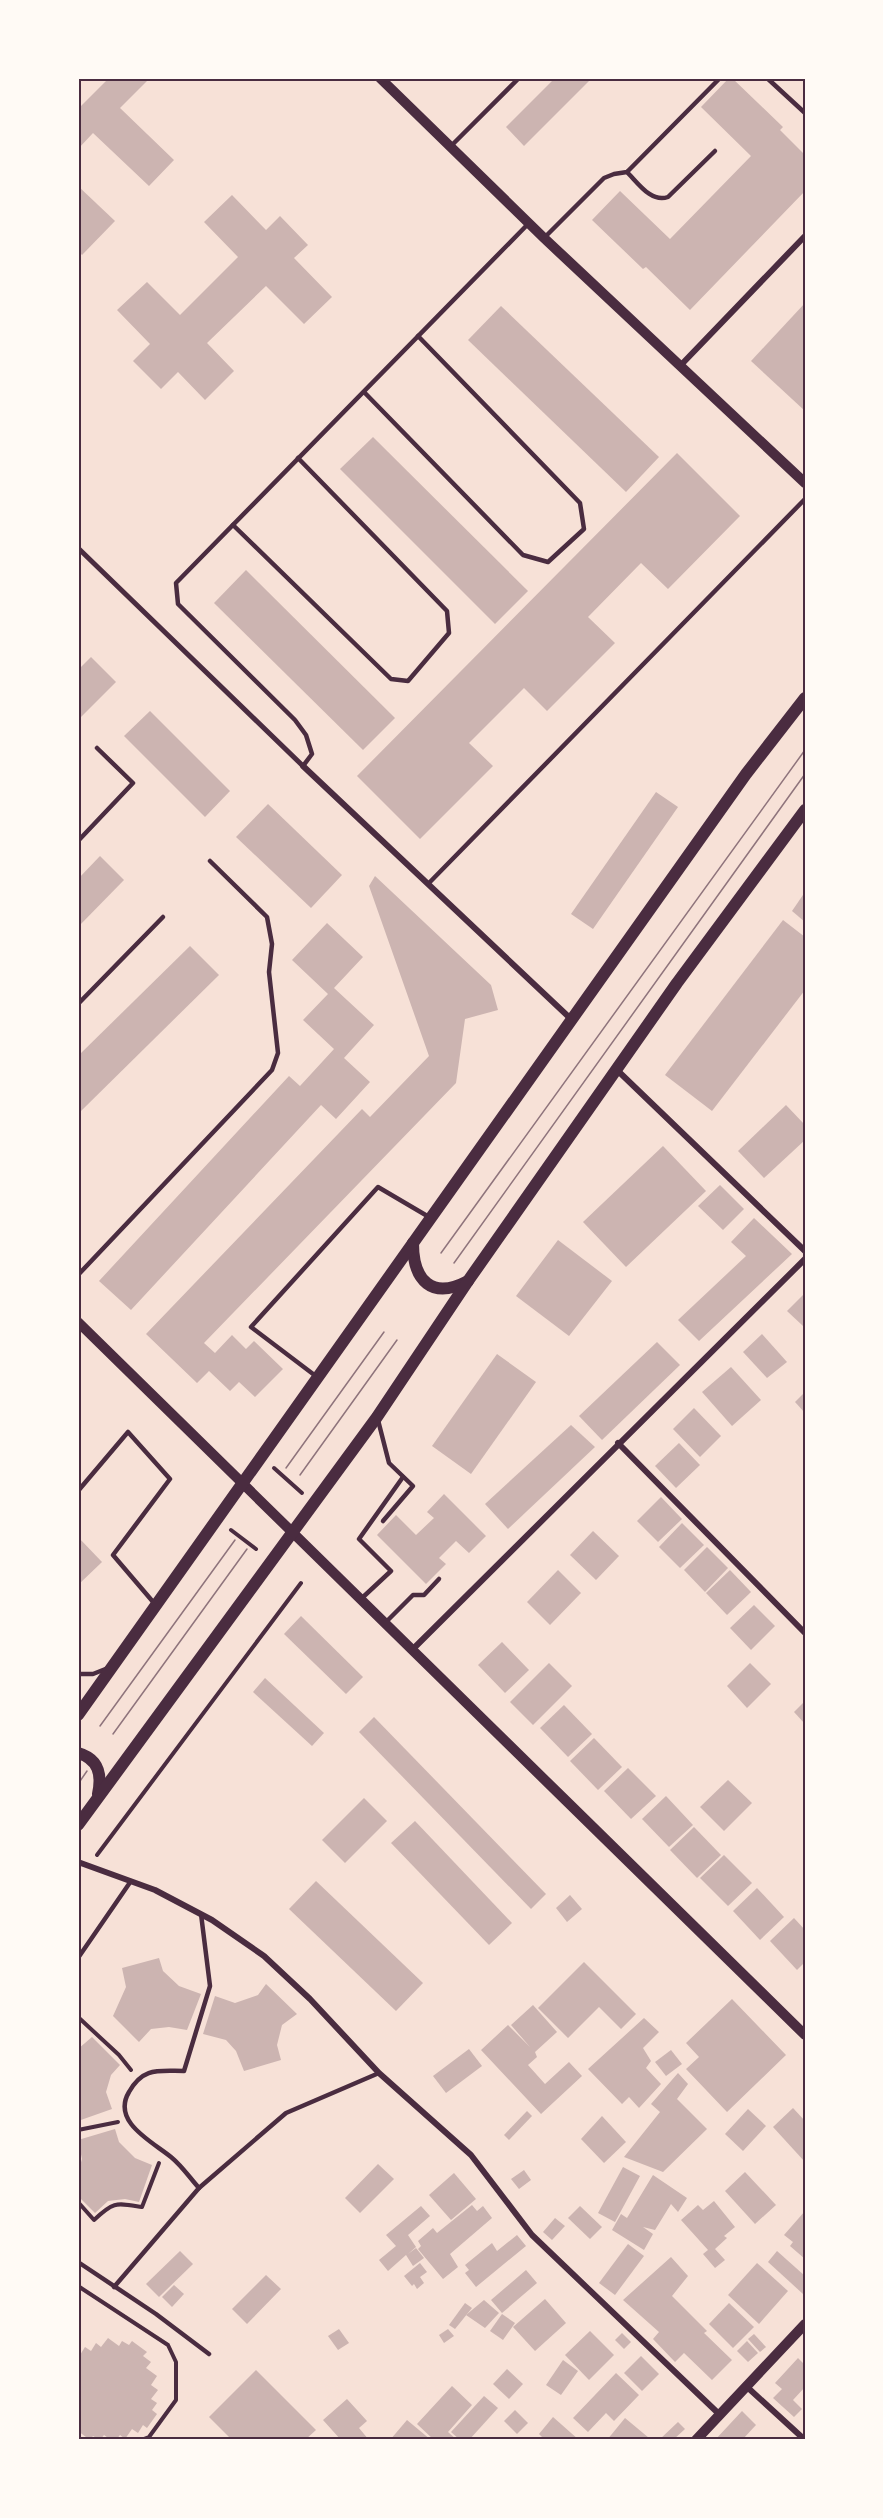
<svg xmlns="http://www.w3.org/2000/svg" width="883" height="2518" viewBox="0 0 883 2518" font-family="Inter,sans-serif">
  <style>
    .building { fill: #ccb4b1 }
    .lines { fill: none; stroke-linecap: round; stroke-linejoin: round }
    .path { stroke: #4a2c40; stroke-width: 4 }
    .service { stroke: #4a2c40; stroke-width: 4.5 }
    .pedestrian { stroke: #4a2c40; stroke-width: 5 }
    .minor { stroke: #4a2c40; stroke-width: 6 }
    .tertiary { stroke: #4a2c40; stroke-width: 10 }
    .secondary { stroke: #4a2c40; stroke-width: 12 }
    .tram { stroke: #8f747c; stroke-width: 1.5 }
    .neatline { fill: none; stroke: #4a2c40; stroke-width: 2 }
  </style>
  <rect width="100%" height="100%" fill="#f7e1d7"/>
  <g class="building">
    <path d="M109,78H150L120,108L174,160L149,186L93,133L78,149V109Z"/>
    <path d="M555,78H592L524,146L506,127Z"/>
    <path d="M729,78H732L783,127L780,130L805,155V191L690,310L646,267L643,269L592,220L620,191L670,239L751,156L701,107Z"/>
    <path d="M78,186L115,221L82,255L78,251Z"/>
    <path d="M232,195L266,230L280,216L308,245L294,258L332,297L304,324L266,286L207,343L234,371L205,400L178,372L161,389L133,361L150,344L117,310L147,282L180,315L238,257L204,222Z"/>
    <path d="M805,303V411L751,361Z"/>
    <path d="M501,306L659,457L626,492L468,340Z"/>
    <path d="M373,437L528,591L495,624L340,469Z"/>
    <path d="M677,453L740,516L668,589L641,563L588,617L615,643L547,711L524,688L469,743L493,766L420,839L357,776Z"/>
    <path d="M246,570L395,718L363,750L214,603Z"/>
    <path d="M91,657L116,682L78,720V670Z"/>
    <path d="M150,711L230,791L205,817L124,736Z"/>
    <path d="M656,792L678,807L593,929L571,914Z"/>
    <path d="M268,804L342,875L311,908L236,837Z"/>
    <path d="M100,856L124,880L78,927V879Z"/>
    <path d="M375,876L491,985L498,1010L465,1019L456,1083L204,1343L215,1353L232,1335L246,1349L254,1341L283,1369L255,1397L239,1382L230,1391L209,1371L197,1383L146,1334L362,1109L370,1117L429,1056L369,886Z"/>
    <path d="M805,892V922L792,911Z"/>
    <path d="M783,920L805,937V990L712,1111L665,1075Z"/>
    <path d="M327,923L363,957L334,988L374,1025L344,1058L370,1082L336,1119L321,1105L131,1310L99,1281L289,1076L300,1086L334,1049L303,1020L328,994L292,960Z"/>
    <path d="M190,946L219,975L80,1112L78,1056Z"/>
    <path d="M786,1105L805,1125V1140L764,1178L738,1151Z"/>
    <path d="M663,1146L706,1191L626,1267L583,1222Z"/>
    <path d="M720,1185L744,1209L723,1230L698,1206Z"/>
    <path d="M754,1218L792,1254L699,1341L678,1320L746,1256L731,1242Z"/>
    <path d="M558,1240L612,1281L569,1336L516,1296Z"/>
    <path d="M805,1293V1324L803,1326L787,1311Z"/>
    <path d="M762,1334L787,1362L767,1378L743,1352Z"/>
    <path d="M657,1342L680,1365L602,1440L579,1416Z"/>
    <path d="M497,1354L536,1382L471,1474L432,1446Z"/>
    <path d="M731,1367L761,1400L732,1426L702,1392Z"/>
    <path d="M805,1392V1413L795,1402Z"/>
    <path d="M694,1408L721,1436L700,1457L673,1429Z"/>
    <path d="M571,1425L595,1447L508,1529L485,1504Z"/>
    <path d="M679,1443L700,1465L676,1488L655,1466Z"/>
    <path d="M444,1494L486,1536L469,1553L456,1541L439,1558L446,1564L426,1584L377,1535L396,1515L416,1535L434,1518L427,1512Z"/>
    <path d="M661,1497L682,1519L658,1542L637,1521Z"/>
    <path d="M682,1523L704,1545L680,1568L659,1547Z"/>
    <path d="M593,1531L619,1556L596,1580L570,1555Z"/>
    <path d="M78,1537L102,1562L78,1585Z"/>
    <path d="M707,1547L728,1568L705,1592L684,1570Z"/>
    <path d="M558,1570L581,1593L550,1625L527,1602Z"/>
    <path d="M730,1570L751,1592L727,1615L706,1593Z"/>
    <path d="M754,1605L775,1626L751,1650L730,1628Z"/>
    <path d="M301,1616L363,1677L346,1694L284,1634Z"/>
    <path d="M502,1642L529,1670L505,1693L478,1665Z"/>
    <path d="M549,1663L572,1686L533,1725L510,1702Z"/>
    <path d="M750,1663L771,1684L747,1708L727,1686Z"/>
    <path d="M265,1678L324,1733L312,1746L253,1692Z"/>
    <path d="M805,1701V1724L794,1712Z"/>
    <path d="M564,1705L592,1734L568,1757L540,1728Z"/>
    <path d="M374,1717L546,1894L531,1909L359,1732Z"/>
    <path d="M594,1738L622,1767L598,1790L570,1761Z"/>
    <path d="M628,1768L656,1796L631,1819L604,1791Z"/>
    <path d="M728,1780L752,1803L724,1831L700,1807Z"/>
    <path d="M666,1796L693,1825L669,1847L642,1819Z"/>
    <path d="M364,1798L387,1821L345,1863L322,1840Z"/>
    <path d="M415,1821L512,1923L489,1945L391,1843Z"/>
    <path d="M694,1827L721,1855L697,1878L670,1850Z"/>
    <path d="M724,1855L752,1883L728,1906L700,1878Z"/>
    <path d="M316,1881L423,1983L396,2011L289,1909Z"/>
    <path d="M757,1888L784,1917L760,1940L733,1911Z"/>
    <path d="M570,1895L582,1909L567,1922L556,1908Z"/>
    <path d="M794,1918L805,1930V1962L797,1970L770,1941Z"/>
    <path d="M159,1958L163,1971L179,1986L201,1994L187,2030L169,2027L151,2029L139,2042L113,2016L126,1987L122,1968Z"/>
    <path d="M584,1962L636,2014L621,2029L599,2007L568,2038L538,2008Z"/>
    <path d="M266,1984L297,2014L282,2025L277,2045L281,2060L244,2071L236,2051L226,2040L203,2034L215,1996L235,2003L258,1995Z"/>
    <path d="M732,1999L786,2055L727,2112L686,2069L699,2057L686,2043Z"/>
    <path d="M533,2005L557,2032L535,2052L537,2057L528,2065L545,2084L569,2062L582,2076L541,2114L481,2050L508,2025L530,2047L511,2025Z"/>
    <path d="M644,2018L659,2032L643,2048L651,2061L646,2068L661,2084L639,2108L629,2097L622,2104L588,2069Z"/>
    <path d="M92,2037L120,2065L111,2075L106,2092L112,2109L78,2121V2049Z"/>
    <path d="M469,2049L482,2066L446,2093L433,2076Z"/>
    <path d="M671,2050L682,2064L666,2076L655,2062Z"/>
    <path d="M678,2073L688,2084L677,2099L707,2129L663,2172L624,2157L660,2112L651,2104Z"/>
    <path d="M793,2108L805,2121V2162L773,2127Z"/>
    <path d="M748,2109L766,2126L743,2151L725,2134Z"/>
    <path d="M527,2111L532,2116L509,2140L504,2135Z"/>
    <path d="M602,2116L626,2142L604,2163L581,2139Z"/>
    <path d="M115,2129L119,2142L135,2158L152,2165L139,2202L125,2199L108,2201L95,2213L78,2196V2172L82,2159L78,2140Z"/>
    <path d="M378,2164L394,2179L360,2213L345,2198Z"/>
    <path d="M623,2167L640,2176L615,2222L598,2213Z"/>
    <path d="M524,2170L531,2180L519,2189L511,2179Z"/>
    <path d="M745,2172L776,2205L755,2224L725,2191Z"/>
    <path d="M454,2173L476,2199L451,2220L429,2195Z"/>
    <path d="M653,2175L687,2198L678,2212L671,2204L655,2230L643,2227L653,2234L644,2250L612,2230L621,2214L627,2218Z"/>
    <path d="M714,2201L735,2227L724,2236L727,2238L715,2249L725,2260L715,2268L703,2254L708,2250L681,2220L698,2205L703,2210Z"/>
    <path d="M472,2205L477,2211L483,2206L492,2218L450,2254L458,2267L443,2279L418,2249L421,2246L418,2241L433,2228L437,2233Z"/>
    <path d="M421,2206L430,2216L408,2235L416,2247L408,2254L416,2248L424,2258L413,2266L406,2255L388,2271L379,2260L396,2246L386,2235Z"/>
    <path d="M580,2206L602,2227L590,2239L568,2218Z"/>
    <path d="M805,2211V2259L790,2246L793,2242L784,2235Z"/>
    <path d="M555,2218L565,2226L552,2240L543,2232Z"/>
    <path d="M517,2235L526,2246L476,2287L465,2273L469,2270L465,2265L492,2243L497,2251Z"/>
    <path d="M628,2244L644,2256L615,2295L599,2283Z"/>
    <path d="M180,2251L193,2264L159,2297L146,2284Z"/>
    <path d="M777,2251L805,2276V2291L803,2294L768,2262Z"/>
    <path d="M671,2257L688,2276L672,2296L707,2331L704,2333L732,2360L712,2380L684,2353L675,2362L653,2339L659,2332L623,2300Z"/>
    <path d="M420,2263L427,2272L420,2277L424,2283L417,2289L414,2284L412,2286L404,2276Z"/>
    <path d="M757,2263L788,2291L759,2324L728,2295Z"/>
    <path d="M526,2270L537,2283L502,2313L491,2300Z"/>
    <path d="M266,2275L281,2289L247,2324L232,2309Z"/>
    <path d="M174,2285L184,2294L172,2307L162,2297Z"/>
    <path d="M545,2299L566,2323L535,2351L513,2327Z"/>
    <path d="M484,2300L499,2313L485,2328L466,2315Z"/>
    <path d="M465,2303L472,2308L455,2329L449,2325Z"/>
    <path d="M729,2303L754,2327L733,2348L709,2324Z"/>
    <path d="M502,2314L515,2323L503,2340L490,2331Z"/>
    <path d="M339,2329L349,2343L338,2350L328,2336Z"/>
    <path d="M448,2329L454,2336L444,2343L439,2335Z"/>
    <path d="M590,2331L614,2355L589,2380L565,2355Z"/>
    <path d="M622,2333L631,2342L624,2349L615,2340Z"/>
    <path d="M754,2334L766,2347L760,2352L748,2339Z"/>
    <path d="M108,2338L119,2346L122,2341L129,2345L132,2341L147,2352L143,2356L151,2362L146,2368L157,2376L151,2385L158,2390L151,2399L157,2403L152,2410L157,2414L147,2428L143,2425L138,2433L132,2429L125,2439L120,2435L116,2440H111L104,2435L100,2440L93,2436L90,2440L78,2431V2354L80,2355L85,2347L91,2351L96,2343L101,2347Z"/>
    <path d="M747,2341L758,2353L748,2362L737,2351Z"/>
    <path d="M641,2356L659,2374L642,2391L624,2373Z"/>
    <path d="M798,2358L805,2365V2387L793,2400L802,2409L794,2417L773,2398L782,2389L775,2383Z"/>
    <path d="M563,2360L578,2371L561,2395L546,2385Z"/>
    <path d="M507,2369L523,2384L509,2399L493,2384Z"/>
    <path d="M256,2370L316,2430L305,2440H232L209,2417Z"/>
    <path d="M616,2373L639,2395L614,2421L606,2413L588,2432L573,2418Z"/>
    <path d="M452,2386L472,2405L448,2432L457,2440H434L417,2424Z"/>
    <path d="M484,2396L498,2408L469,2440H460L451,2432Z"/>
    <path d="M347,2399L367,2421L359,2428L369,2440H341L323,2420Z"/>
    <path d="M515,2410L528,2423L517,2434L504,2421Z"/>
    <path d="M742,2411L756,2425L742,2440H715Z"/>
    <path d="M553,2417L579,2440H545L539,2434Z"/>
    <path d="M625,2418L649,2438L647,2440H607Z"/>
    <path d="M407,2420L431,2440H390Z"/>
    <path d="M678,2422L685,2429L673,2440H659Z"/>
  </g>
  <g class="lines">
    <g class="path">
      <path d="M274,1468L302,1493"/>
      <path d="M231,1530L256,1549"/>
      <path d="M97,1855L301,1583"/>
      <path d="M78,2017L119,2055L131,2070"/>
      <path d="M78,2130L118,2122"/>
      <path d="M78,2202L94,2220C114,2201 116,2203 142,2207L159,2163"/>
      <path d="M78,2286L168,2345L176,2362V2400L149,2437L141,2440"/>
    </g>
    <g class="service">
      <path d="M767,78L805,113"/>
      <path d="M451,146L519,78"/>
      <path d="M627,172C638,183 651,203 668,197L715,151"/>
      <path d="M544,238L604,178L614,174L627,172L720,78"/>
      <path d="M364,392L523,555L548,562L584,529L580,503L418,336"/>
      <path d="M233,525L391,679L408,681L449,633L447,611L298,458"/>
      <path d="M303,766L312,754L306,735L295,720L178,604L176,583L529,223"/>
      <path d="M78,841L133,783L97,748"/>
      <path d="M429,883L805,499"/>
      <path d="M78,1004L163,917"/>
      <path d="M78,1275L272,1070L278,1053L269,972L272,944L267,917L210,861"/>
      <path d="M317,1377L251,1327L378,1187L429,1217"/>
      <path d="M378,1420L389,1463L413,1486L383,1521"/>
      <path d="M78,1491L128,1432L170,1479L113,1555L154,1603"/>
      <path d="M362,1598L391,1571L359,1539L403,1477"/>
      <path d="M385,1623L413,1595H424L439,1579"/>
      <path d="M78,1674H93L108,1668"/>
      <path d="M78,1958L131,1881"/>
      <path d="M199,2188L286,2113L379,2073"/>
      <path d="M78,2262L156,2314L209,2354"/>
      <path d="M114,2287L199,2188C190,2178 182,2166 171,2157C153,2142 111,2122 129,2092C143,2067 158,2071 184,2071L210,1986L201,1914"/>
    </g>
    <path class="pedestrian" d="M78,548L303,766"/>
    <g class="minor">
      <path d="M680,366L805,236"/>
      <path d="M303,766L572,1020"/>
      <path d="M617,1070L805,1251"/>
      <path d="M618,1443L805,1633"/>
      <path d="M412,1650L805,1259"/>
      <path d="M78,1862L155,1890L212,1920L264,1956L310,1999L379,2073L471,2155L532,2235L719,2414"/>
      <path d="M746,2386L805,2440"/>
    </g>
    <g class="tertiary">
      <path d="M380,78L544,238L805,483"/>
      <path d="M78,1322C321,1558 562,1798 805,2035"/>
      <path d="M696,2440L805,2324"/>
    </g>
    <g class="secondary">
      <path d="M413,1243C413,1281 432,1300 468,1281"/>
      <path d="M78,1715L746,774L805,698"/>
      <path d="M78,1753C99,1759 102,1775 98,1794"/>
      <path d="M78,1825L377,1417L468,1281L677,983L805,810"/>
    </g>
    <g class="tram">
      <path d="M441,1253L805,750"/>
      <path d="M454,1263L805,774"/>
      <path d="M286,1468L384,1332"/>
      <path d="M300,1475L397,1340"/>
      <path d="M100,1726L235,1540"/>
      <path d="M113,1734L247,1549"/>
      <path d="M78,1784L87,1771"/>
    </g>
  </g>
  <rect width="883" height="2518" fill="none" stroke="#fffaf5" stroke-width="159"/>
  <rect x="80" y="80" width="724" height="2358" class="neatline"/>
</svg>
